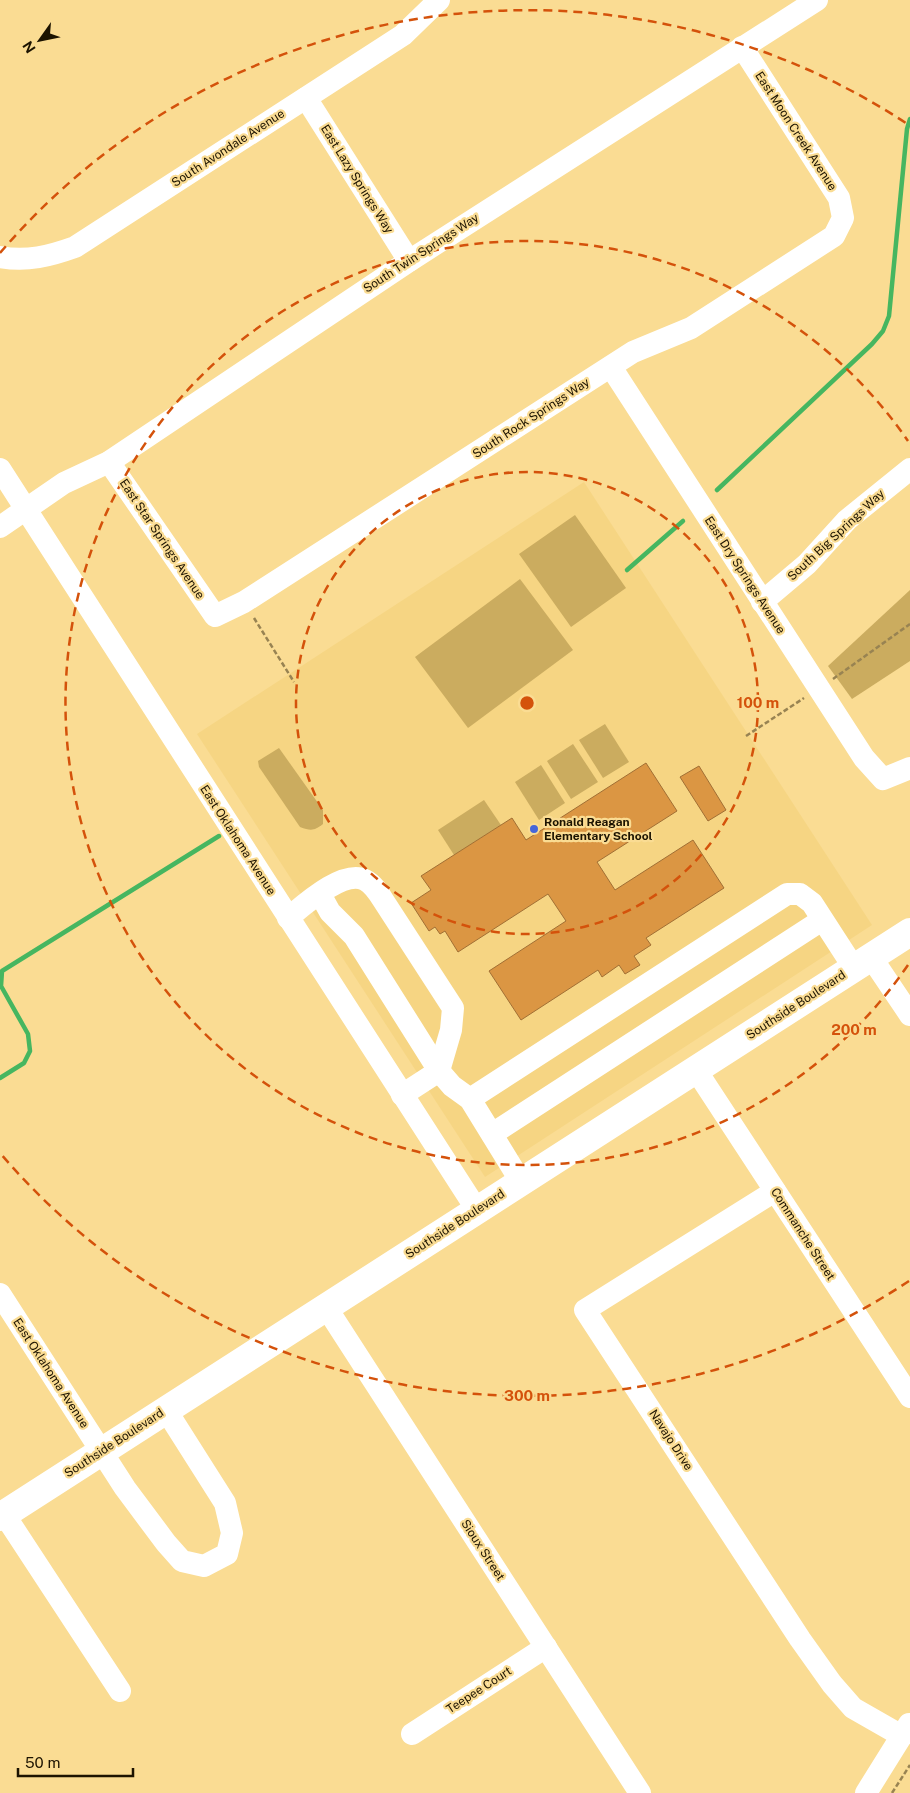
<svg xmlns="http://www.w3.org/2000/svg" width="910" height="1793" viewBox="0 0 910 1793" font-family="'Public Sans',sans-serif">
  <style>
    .built { fill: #f6d583 }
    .green { fill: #cbac5f }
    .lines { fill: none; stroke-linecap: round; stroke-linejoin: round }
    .stream { stroke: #46b660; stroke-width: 4.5 }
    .building { fill: #db9643; stroke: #a16f34 }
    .path { stroke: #988352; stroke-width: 2.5; stroke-dasharray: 5 2.5; stroke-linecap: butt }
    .minor { stroke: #fff; stroke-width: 22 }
    .major { stroke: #fff; stroke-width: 28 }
    .ring { fill: none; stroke: #d4520b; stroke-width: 2.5; stroke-dasharray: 9 6 }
    .poi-dot { fill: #4666d9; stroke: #fadc93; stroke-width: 2 }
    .labels { text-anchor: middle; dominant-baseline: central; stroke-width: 4.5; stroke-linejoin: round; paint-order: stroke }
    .street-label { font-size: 12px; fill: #1c1300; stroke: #fadc93 }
    .poi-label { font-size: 12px; font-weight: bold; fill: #1c1300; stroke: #fadc93; text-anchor: start }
    .centre { fill: #d4520b; stroke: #fadc93; stroke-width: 2.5 }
    .ring-label { font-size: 15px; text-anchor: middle; font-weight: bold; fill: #d4520b; stroke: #fadc93; stroke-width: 4.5; stroke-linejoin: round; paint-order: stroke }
  </style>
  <rect width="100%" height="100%" fill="#fadc93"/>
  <path class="built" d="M584,482L872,925L485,1177L197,734Z"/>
  <g class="green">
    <path d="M575,515L626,588L571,627L519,554Z"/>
    <path d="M520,579L573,650L468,728L415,657Z"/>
    <path d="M910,590V661L852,699L828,666Z"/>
    <path d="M605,724L629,762L603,778L579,740Z"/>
    <path d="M573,744L598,782L571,799L547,761Z"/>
    <path d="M279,748L323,810V824C314,831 311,831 300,827L259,767L258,761Z"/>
    <path d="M541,765L565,803L539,820L515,782Z"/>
    <path d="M484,800L501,825L454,855L438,830Z"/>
  </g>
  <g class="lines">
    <g class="stream">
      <path d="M717,490L872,344L883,331L889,316L907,129L910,119"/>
      <path d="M627,570L683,521"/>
      <path d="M0,1078L24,1063L30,1051L28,1034L1,986L2,971L219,836"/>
    </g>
  </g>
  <g class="building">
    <path d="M646,763L677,811L597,862L615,890L693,840L724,888L646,938L651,945L634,956L640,965L625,974L619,965L602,977L598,970L521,1020L489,971L566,921L548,894L458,952L445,931L440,934L435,927L429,931L411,903L431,890L421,876L512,818L526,840Z"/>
    <path d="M699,766L726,810L708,821L680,777Z"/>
  </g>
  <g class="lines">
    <g class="path">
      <path d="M254,618L294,682"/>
      <path d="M833,679L910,624"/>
      <path d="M746,736L804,698"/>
      <path d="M892,1793L910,1765"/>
    </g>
    <g class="minor">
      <path d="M306,98L409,261"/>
      <path d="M0,257C27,262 50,256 75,247L403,35L439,0"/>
      <path d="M611,367L864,758L883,779L910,768"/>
      <path d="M109,462L215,616L244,602L633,352L691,328L834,236L843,218L839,198L742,47"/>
      <path d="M0,469L477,1210"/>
      <path d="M0,527L64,483L109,462L409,261L817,0"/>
      <path d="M762,602L807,564L847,520L910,469"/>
      <path d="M320,894L330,912L354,936L439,1071L452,1086L470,1099L521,1182"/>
      <path d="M288,918C304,905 343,869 365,880C373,884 378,892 383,900L453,1008L451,1030L439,1071L402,1095"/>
      <path d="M871,957L910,1015"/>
      <path d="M696,1070L910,1397"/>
      <path d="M470,1099L787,894H800L812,903L854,968"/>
      <path d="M492,1134L822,920"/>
      <path d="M775,1191L585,1310L800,1639L832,1684L853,1708L902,1736"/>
      <path d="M0,1294L125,1488L166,1543L182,1561L204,1566L227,1554L232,1533L225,1503L166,1410"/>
      <path d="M326,1307L640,1793"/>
      <path d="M4,1514L120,1691"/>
      <path d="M412,1734L546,1647"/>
      <path d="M866,1793L909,1724"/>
    </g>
    <path class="major" d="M0,1517L910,932"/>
  </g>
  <g class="ring">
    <circle cx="527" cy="703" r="231"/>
    <path d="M908 965A462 462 0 1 1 908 441"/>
    <path d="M909 1281A693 693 0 0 1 0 1153M0 253A693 693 0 0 1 909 125"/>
  </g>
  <circle class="poi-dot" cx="534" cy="829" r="5"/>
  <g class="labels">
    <g class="street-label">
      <text transform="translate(796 131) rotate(57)">East Moon Creek Avenue</text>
      <text transform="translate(228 148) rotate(-33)">South Avondale Avenue</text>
      <text transform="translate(357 179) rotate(58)">East Lazy Springs Way</text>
      <text transform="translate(421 253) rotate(-33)">South Twin Springs Way</text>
      <text transform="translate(531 418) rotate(-33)">South Rock Springs Way</text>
      <text transform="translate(836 535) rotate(-43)">South Big Springs Way</text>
      <text transform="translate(162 539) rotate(56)">East Star Springs Avenue</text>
      <text transform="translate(745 575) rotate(57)">East Dry Springs Avenue</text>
      <text transform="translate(238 840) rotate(57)">East Oklahoma Avenue</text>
      <text transform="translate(796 1005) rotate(-33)">Southside Boulevard</text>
      <text transform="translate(455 1224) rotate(-33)">Southside Boulevard</text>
      <text transform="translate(803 1234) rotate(57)">Commanche Street</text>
      <text transform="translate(51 1373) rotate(57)">East Oklahoma Avenue</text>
      <text transform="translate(671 1440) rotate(57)">Navajo Drive</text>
      <text transform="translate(114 1443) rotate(-33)">Southside Boulevard</text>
      <text transform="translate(483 1550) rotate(57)">Sioux Street</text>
      <text transform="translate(479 1690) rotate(-33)">Teepee Court</text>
    </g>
    <g class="poi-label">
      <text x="544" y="822">Ronald Reagan<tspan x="544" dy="14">Elementary School</tspan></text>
    </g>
  </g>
  <circle cx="527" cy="703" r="8" class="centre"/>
  <g class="ring-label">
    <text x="758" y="708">100 m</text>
    <text x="854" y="1035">200 m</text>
    <text x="527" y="1401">300 m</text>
  </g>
  <g transform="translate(40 40) rotate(237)" stroke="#fadc93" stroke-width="4" paint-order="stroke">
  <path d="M0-4L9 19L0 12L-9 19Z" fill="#1c1300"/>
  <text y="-8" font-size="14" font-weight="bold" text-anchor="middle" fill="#1c1300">N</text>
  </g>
  <path d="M18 1768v8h115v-8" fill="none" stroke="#1c1300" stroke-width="2.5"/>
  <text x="25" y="1768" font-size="15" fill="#1c1300" stroke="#fadc93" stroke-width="4" paint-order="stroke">50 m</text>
</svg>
